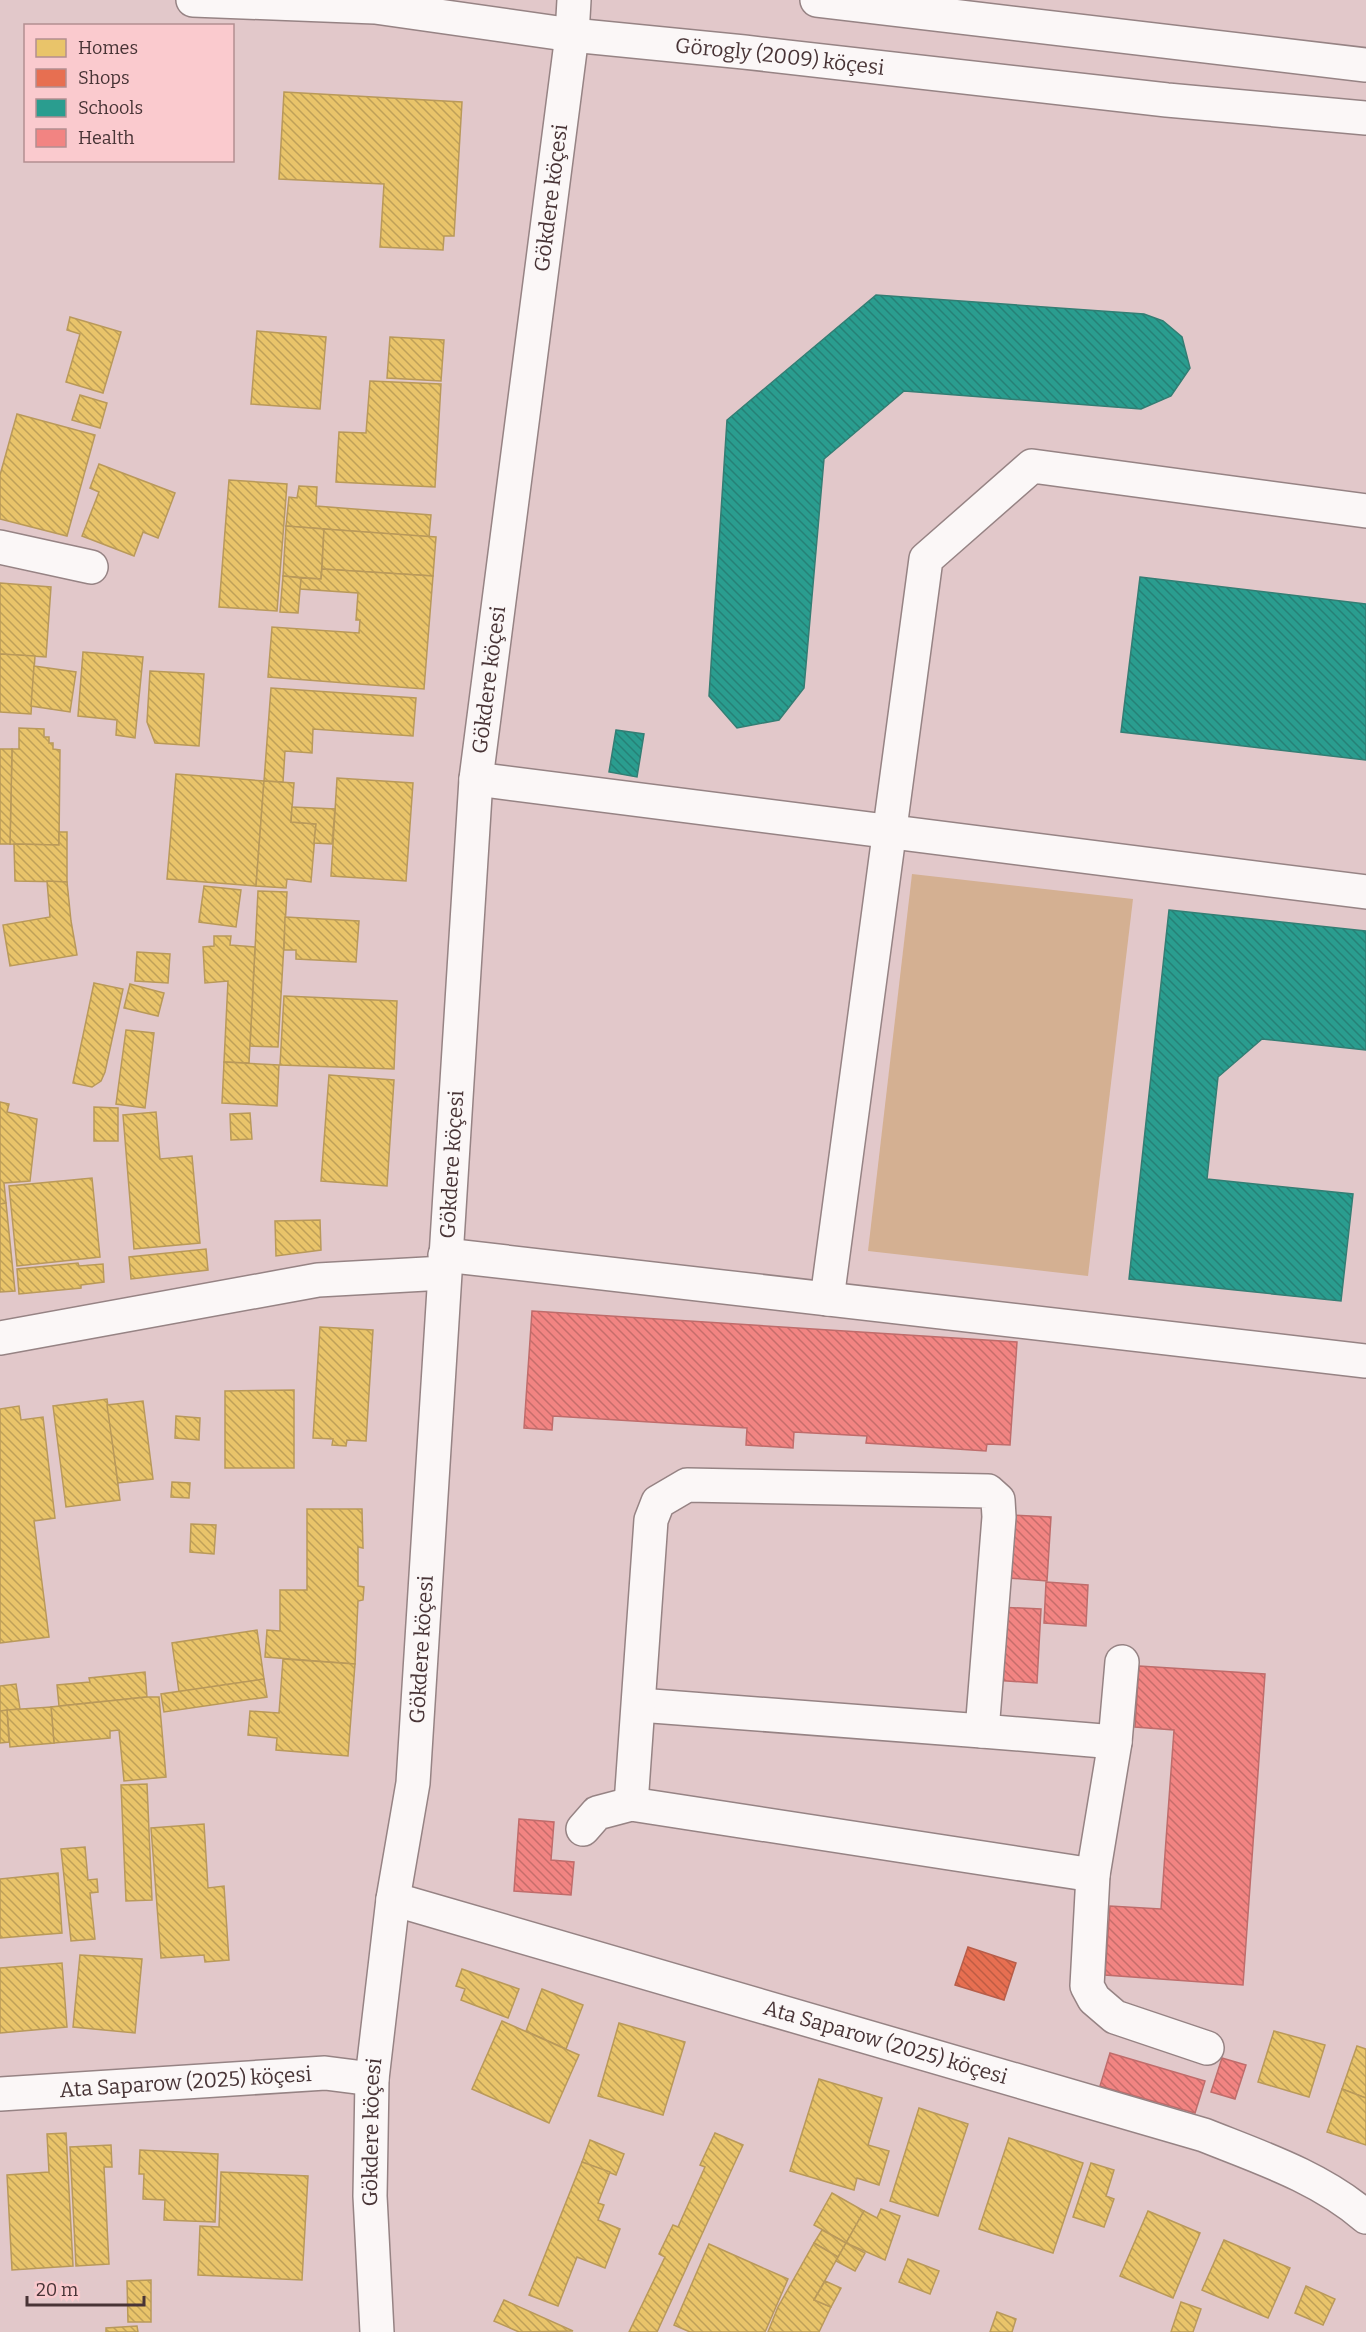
<svg xmlns="http://www.w3.org/2000/svg" width="1366" height="2332" viewBox="0 0 1366 2332" font-family="Bitter,serif">
  <style>
    .green { fill: #d4b092 }
    .homes { fill: url(#homes-back-hatch); stroke: #b9995a; stroke-width: 1.5 }
    .shops { fill: url(#shops-back-hatch); stroke: #b75d49; stroke-width: 1.5 }
    .schools { fill: url(#schools-back-hatch); stroke: #337e74; stroke-width: 1.5 }
    .health { fill: url(#health-back-hatch); stroke: #bf6c6b; stroke-width: 1.5 }
    .lines { fill: none; stroke-linecap: round; stroke-linejoin: round }
    .minor-casing { stroke: #968384; stroke-width: 36 }
    .major-casing { stroke: #968384; stroke-width: 36 }
    .minor { stroke: #fbf7f7; stroke-width: 33 }
    .major { stroke: #fbf7f7; stroke-width: 33 }
    .labels { text-anchor: middle; dominant-baseline: central; stroke-width: 6; stroke-linejoin: round; paint-order: stroke }
    .street-label { font-size: 21px; fill: #483436; stroke: #facace }
  </style>
  <defs>
    <pattern id="homes-back-hatch" width="6" height="6" patternUnits="userSpaceOnUse" patternTransform="scale(1.5)"><rect width="6" height="6" fill="#e9c46a"/><path d="M-1 5l2 2M0 0l6 6M5-1l2 2" fill="none" stroke="#bfa058"/></pattern>
    <pattern id="shops-back-hatch" width="6" height="6" patternUnits="userSpaceOnUse" patternTransform="scale(1.5)"><rect width="6" height="6" fill="#e76f51"/><path d="M-1 5l2 2M0 0l6 6M5-1l2 2" fill="none" stroke="#bd5c44"/></pattern>
    <pattern id="schools-back-hatch" width="6" height="6" patternUnits="userSpaceOnUse" patternTransform="scale(1.5)"><rect width="6" height="6" fill="#2a9d8f"/><path d="M-1 5l2 2M0 0l6 6M5-1l2 2" fill="none" stroke="#268176"/></pattern>
    <pattern id="health-back-hatch" width="6" height="6" patternUnits="userSpaceOnUse" patternTransform="scale(1.5)"><rect width="6" height="6" fill="#f28482"/><path d="M-1 5l2 2M0 0l6 6M5-1l2 2" fill="none" stroke="#c66d6b"/></pattern>
  </defs>
  <rect width="100%" height="100%" fill="#e2c8ca"/>
  <path class="green" d="M912,874L1133,899L1088,1276L868,1251Z"/>
  <g class="homes">
    <path d="M284,92L462,102L454,236H444L443,250L380,247L384,184L279,179Z"/>
    <path d="M70,317L121,332L103,393L66,382L80,334L67,330Z"/>
    <path d="M257,331L326,337L320,409L251,404Z"/>
    <path d="M390,337L444,340L441,381L387,378Z"/>
    <path d="M370,381L441,384L435,487L336,482L339,432L366,433Z"/>
    <path d="M80,395L107,403L100,428L72,420Z"/>
    <path d="M17,414L95,435L67,536L0,519V475Z"/>
    <path d="M99,464L175,493L158,538L143,532L134,556L82,536L99,492L90,488Z"/>
    <path d="M229,480L287,484L277,611L219,607Z"/>
    <path d="M299,486L317,487L316,506L431,515L429,537L286,526L289,497L297,498Z"/>
    <path d="M286,526L324,529L321,579L283,576Z"/>
    <path d="M324,529L436,537L433,576L322,569Z"/>
    <path d="M322,569L433,576L424,689L268,677L272,627L359,633L360,620H356L358,593L300,589L301,578L321,579Z"/>
    <path d="M283,576L301,578L298,613L280,612Z"/>
    <path d="M0,583L51,587L46,657L0,654Z"/>
    <path d="M83,652L143,657L135,738L116,735L117,720L78,716Z"/>
    <path d="M0,654L35,656L31,714L0,712Z"/>
    <path d="M34,666L76,672L70,712L31,706Z"/>
    <path d="M150,671L204,674L199,746L155,743L147,722Z"/>
    <path d="M271,688L416,698L413,736L313,729L312,753L285,751L283,782L264,781Z"/>
    <path d="M19,728L44,729V737H49V743H53V749L60,750L59,845L10,844L12,749H19Z"/>
    <path d="M0,749H12L10,844H0Z"/>
    <path d="M176,774L264,781L256,886L167,879Z"/>
    <path d="M337,778L413,783L406,881L331,876Z"/>
    <path d="M264,781L294,783L291,822L316,824L311,882L287,879L286,888L256,886Z"/>
    <path d="M292,807L335,809L332,844L314,843L316,824L291,822Z"/>
    <path d="M59,832H67V882L15,881L14,844L59,845Z"/>
    <path d="M47,881L67,882L71,921L77,955L10,966L3,925L50,917Z"/>
    <path d="M204,886L241,890L236,927L199,922Z"/>
    <path d="M258,891L287,892L278,1047L250,1046Z"/>
    <path d="M285,917L359,921L356,962L296,959V950H284Z"/>
    <path d="M214,936H231L230,945L255,947L249,1063L224,1062L228,981L205,983L203,947L214,946Z"/>
    <path d="M137,952L170,954L168,983L135,981Z"/>
    <path d="M94,983L123,989L105,1072L101,1081L92,1087L73,1083Z"/>
    <path d="M130,984L164,993L158,1016L124,1008Z"/>
    <path d="M284,996L397,1001L394,1069L280,1065Z"/>
    <path d="M126,1030L154,1033L145,1108L116,1104Z"/>
    <path d="M224,1062L279,1065L277,1106L222,1103Z"/>
    <path d="M329,1075L394,1080L387,1186L321,1181Z"/>
    <path d="M0,1102L9,1104L7,1112L37,1119L30,1181L4,1183L6,1203L0,1204Z"/>
    <path d="M94,1107L118,1108V1141H94Z"/>
    <path d="M156,1112L160,1159L192,1156L200,1243L134,1249L123,1115Z"/>
    <path d="M250,1113L252,1139L231,1140L230,1114Z"/>
    <path d="M92,1178L100,1257L17,1266L9,1186Z"/>
    <path d="M6,1203L15,1291L0,1292V1204Z"/>
    <path d="M320,1220L321,1250L276,1256L275,1221Z"/>
    <path d="M206,1249L208,1270L131,1279L129,1257Z"/>
    <path d="M78,1263L79,1266L103,1264L104,1282L81,1285V1288L19,1294L17,1269Z"/>
    <path d="M320,1327L373,1330L366,1441L347,1440L346,1446L332,1445L333,1439L313,1438Z"/>
    <path d="M294,1390V1468H225V1391Z"/>
    <path d="M107,1399L120,1500L66,1507L53,1406Z"/>
    <path d="M143,1401L153,1479L118,1483L107,1405Z"/>
    <path d="M19,1406L21,1420L43,1417L55,1518L34,1521L49,1637L0,1643V1409Z"/>
    <path d="M176,1416L200,1418L199,1440L175,1438Z"/>
    <path d="M172,1482L190,1483L189,1498L171,1497Z"/>
    <path d="M307,1509H362L363,1548L358,1547V1586L364,1587L363,1600L358,1601L355,1664L265,1657L267,1630L280,1631V1590H307Z"/>
    <path d="M191,1524L216,1525L214,1554L190,1552Z"/>
    <path d="M257,1630L264,1679L179,1692L172,1643Z"/>
    <path d="M283,1659L355,1664L348,1756L276,1750L277,1738L248,1735L250,1711L279,1713Z"/>
    <path d="M145,1672L147,1697L59,1706L57,1685L90,1682L89,1678Z"/>
    <path d="M264,1679L267,1697L164,1712L161,1694Z"/>
    <path d="M16,1684L20,1709L0,1711V1686Z"/>
    <path d="M147,1697H159L166,1777L124,1781L119,1730L110,1731V1738L54,1743L51,1707Z"/>
    <path d="M51,1707L54,1743L10,1747L7,1710Z"/>
    <path d="M7,1710L9,1742L0,1743V1711Z"/>
    <path d="M147,1784L152,1900L126,1901L121,1785Z"/>
    <path d="M204,1824L208,1888L224,1886L229,1960L205,1962L204,1955L161,1958L151,1828Z"/>
    <path d="M85,1847L88,1880L97,1879L98,1892L90,1893L95,1939L71,1941L61,1849Z"/>
    <path d="M58,1873L62,1933L0,1938V1879Z"/>
    <path d="M80,1955L142,1959L135,2033L73,2027Z"/>
    <path d="M62,1963L67,2027L0,2033V1968Z"/>
    <path d="M462,1969L519,1989L508,2018L461,2000L465,1989L456,1986Z"/>
    <path d="M542,1989L583,2005L566,2049L526,2031Z"/>
    <path d="M502,2021L579,2055L549,2123L472,2089Z"/>
    <path d="M619,2023L685,2042L663,2115L598,2096Z"/>
    <path d="M1274,2031L1325,2045L1309,2097L1258,2082Z"/>
    <path d="M1357,2046L1366,2049V2098L1342,2089Z"/>
    <path d="M819,2079L882,2098L868,2145L889,2151L879,2185L857,2178L854,2190L790,2171Z"/>
    <path d="M1342,2089L1366,2098V2145L1327,2132Z"/>
    <path d="M919,2108L968,2124L938,2216L890,2201Z"/>
    <path d="M66,2133L73,2266L12,2270L7,2175L49,2172L47,2134Z"/>
    <path d="M715,2133L743,2145L657,2332H629L665,2257L659,2254L673,2225L678,2227L705,2167L700,2165Z"/>
    <path d="M1009,2138L1083,2163L1053,2253L979,2229Z"/>
    <path d="M590,2140L624,2154L616,2175L582,2162Z"/>
    <path d="M111,2145L112,2167H104L109,2264L76,2266L70,2147Z"/>
    <path d="M140,2150L218,2154L215,2222L164,2220L165,2200L143,2199L144,2174H139Z"/>
    <path d="M582,2162L610,2172L598,2203L604,2205L598,2220L620,2229L605,2268L577,2257L558,2306L529,2295Z"/>
    <path d="M1091,2163L1114,2170L1106,2196L1114,2199L1104,2227L1073,2217Z"/>
    <path d="M221,2172L308,2176L302,2280L198,2275L200,2226L219,2227Z"/>
    <path d="M832,2193L864,2211L846,2243L814,2225Z"/>
    <path d="M881,2209L900,2216L885,2260L846,2243L864,2211L877,2218Z"/>
    <path d="M1148,2211L1200,2233L1173,2298L1120,2276Z"/>
    <path d="M822,2230L846,2243L838,2257L814,2243Z"/>
    <path d="M1224,2240L1290,2268L1268,2318L1202,2290Z"/>
    <path d="M814,2243L838,2257L814,2300L831,2307L819,2332H768L778,2307Z"/>
    <path d="M846,2243L865,2253L855,2271L836,2261Z"/>
    <path d="M709,2244L788,2279L765,2332H690L674,2325Z"/>
    <path d="M908,2259L939,2271L930,2294L899,2282Z"/>
    <path d="M151,2280V2322H128L127,2281Z"/>
    <path d="M825,2281L841,2288L831,2307L814,2300Z"/>
    <path d="M1306,2286L1335,2299L1323,2325L1295,2313Z"/>
    <path d="M504,2300L573,2331L519,2332L494,2321Z"/>
    <path d="M1181,2302L1201,2309L1193,2332H1171Z"/>
    <path d="M997,2312L1016,2319L1012,2332H990Z"/>
    <path d="M137,2326L138,2332H106V2328Z"/>
  </g>
  <path class="shops" d="M968,1947L1016,1963L1004,2000L955,1985Z"/>
  <g class="schools">
    <path d="M876,295L1144,314L1163,321L1182,337L1190,368L1171,396L1141,409L904,391L824,459L804,688L779,720L737,728L709,696L727,420Z"/>
    <path d="M1140,577L1366,604V760L1121,732Z"/>
    <path d="M616,730L644,734L637,777L609,772Z"/>
    <path d="M1169,910L1366,931V1050L1262,1039L1218,1077L1207,1179L1353,1194L1341,1301L1129,1279Z"/>
  </g>
  <g class="health">
    <path d="M532,1311L1017,1342L1010,1445L987,1444L986,1451L866,1443L867,1436L794,1432L793,1448L746,1445L747,1428L553,1416L552,1430L524,1428Z"/>
    <path d="M1012,1515L1051,1517L1047,1581L1009,1578Z"/>
    <path d="M1046,1582L1088,1585L1086,1626L1044,1623Z"/>
    <path d="M998,1607L1041,1609L1037,1683L993,1680Z"/>
    <path d="M1139,1666L1265,1674L1243,1985L1105,1975L1110,1906L1161,1909L1174,1730L1135,1727Z"/>
    <path d="M519,1819L554,1822L551,1860L574,1862L571,1895L514,1891Z"/>
    <path d="M1110,2053L1205,2081L1195,2113L1100,2086Z"/>
    <path d="M1222,2058L1246,2065L1235,2099L1211,2092Z"/>
  </g>
  <g class="lines">
    <defs>
      <g id="minor">
        <path d="M0,547L91,567"/>
        <path d="M476,779L1366,892"/>
        <path d="M445,1255L1366,1361"/>
        <path d="M827,1299L926,559L1032,466L1366,511"/>
        <path d="M0,1338L318,1280L444,1273"/>
        <path d="M1122,1662L1115,1742L1093,1875L1087,1986L1094,1999L1115,2017L1207,2048"/>
        <path d="M639,1705L982,1731"/>
        <path d="M631,1804L651,1520L658,1502L687,1485L988,1491L998,1500L999,1517L982,1731L1115,1742"/>
        <path d="M583,1829L597,1813L631,1804L1093,1875"/>
        <path id="s1" d="M393,1899L1204,2135C1259,2157 1320,2177 1366,2217"/>
        <path id="s2" d="M0,2094L325,2073L372,2079"/>
        <path id="s3" d="M377,2332L370,2196L372,2079L393,1899L413,1783L476,779L572,35L574,0"/>
      </g>
      <g id="major">
        <path id="s4" d="M193,0L375,7L572,35L744,52L1167,100L1366,118"/>
        <path d="M817,0L1366,65"/>
      </g>
    </defs>
    <use href="#minor" class="minor-casing"/>
    <use href="#major" class="major-casing"/>
    <use href="#minor" class="minor"/>
    <use href="#major" class="major"/>
  </g>
  <g class="labels">
    <g class="street-label">
      <text stroke="none"><textPath href="#s4" startOffset="590">Görogly (2009) köçesi</textPath></text>
      <text stroke="none"><textPath href="#s3" startOffset="2144">Gökdere köçesi</textPath></text>
      <text stroke="none"><textPath href="#s3" startOffset="1658">Gökdere köçesi</textPath></text>
      <text stroke="none"><textPath href="#s3" startOffset="1172">Gökdere köçesi</textPath></text>
      <text stroke="none"><textPath href="#s3" startOffset="686">Gökdere köçesi</textPath></text>
      <text stroke="none"><textPath href="#s1" startOffset="513">Ata Saparow (2025) köçesi</textPath></text>
      <text stroke="none"><textPath href="#s2" startOffset="186">Ata Saparow (2025) köçesi</textPath></text>
      <text stroke="none"><textPath href="#s3" startOffset="200">Gökdere köçesi</textPath></text>
    </g>
  </g>
  <rect x="24" y="24" width="210" height="138" fill="#facace" stroke="#b38e91" stroke-width="1.5"/>
  <rect x="36" y="39" width="30" height="18" fill="#e9c46a" stroke="#b38e91" stroke-width="1.5"/>
  <text x="78" y="54" font-size="18" fill="#483436">Homes</text>
  <rect x="36" y="69" width="30" height="18" fill="#e76f51" stroke="#b38e91" stroke-width="1.5"/>
  <text x="78" y="84" font-size="18" fill="#483436">Shops</text>
  <rect x="36" y="99" width="30" height="18" fill="#2a9d8f" stroke="#b38e91" stroke-width="1.5"/>
  <text x="78" y="114" font-size="18" fill="#483436">Schools</text>
  <rect x="36" y="129" width="30" height="18" fill="#f28482" stroke="#b38e91" stroke-width="1.5"/>
  <text x="78" y="144" font-size="18" fill="#483436">Health</text>
  <path d="M27 2296v9h117v-9" fill="none" stroke="#483436" stroke-width="3"/>
  <text x="36" y="2296" font-size="18" fill="#483436" stroke="#facace" stroke-width="4.5" paint-order="stroke">20 m</text>
</svg>
